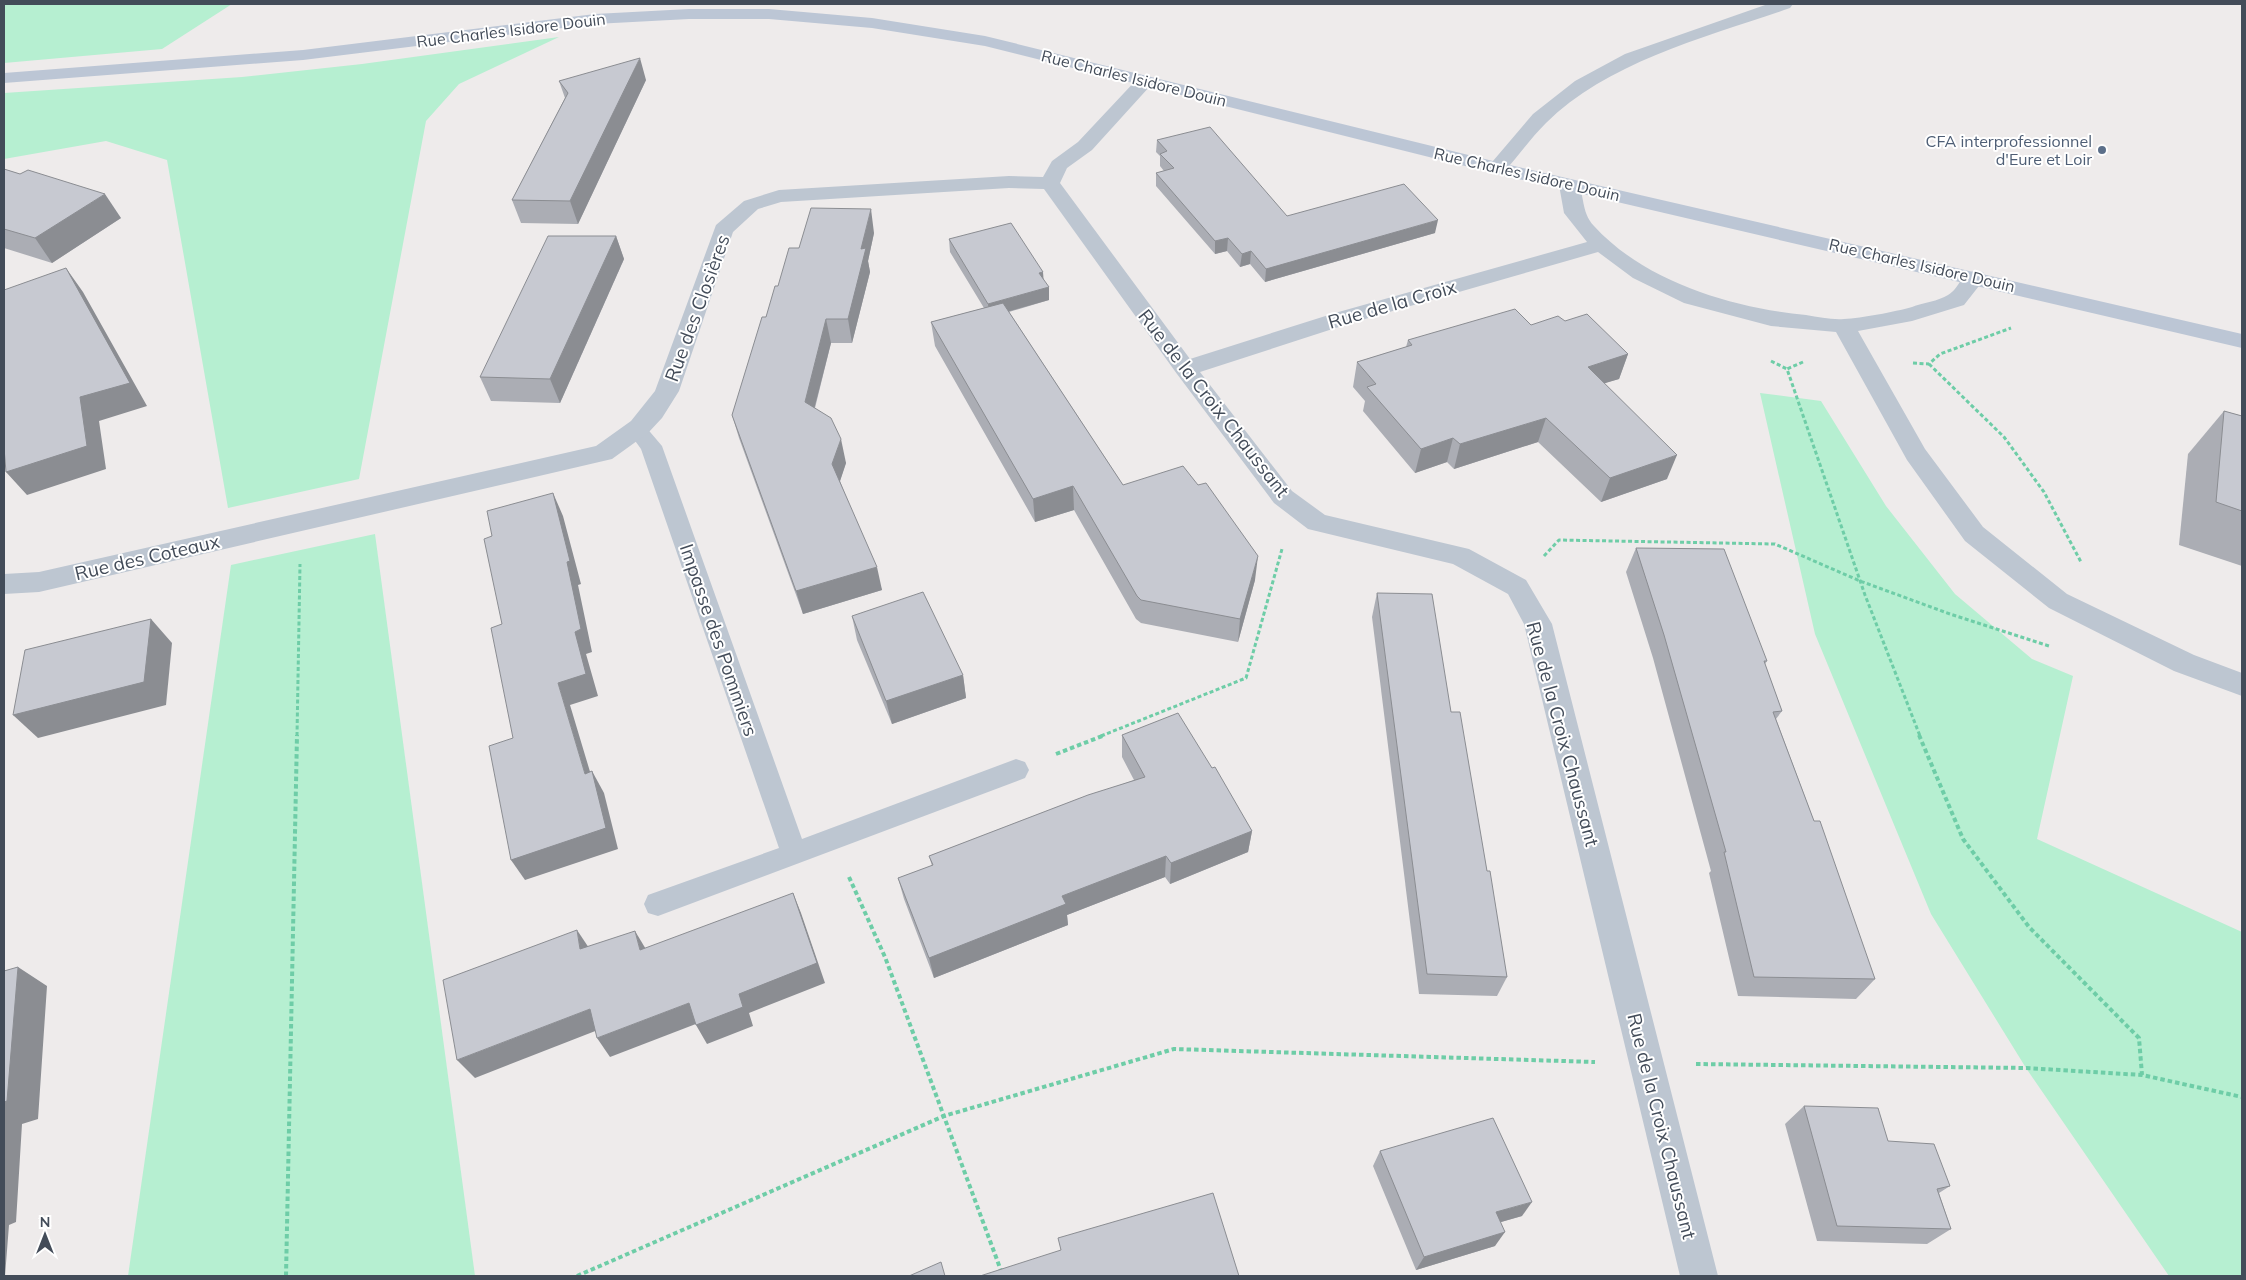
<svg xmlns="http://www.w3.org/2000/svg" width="2246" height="1280" viewBox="0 0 2246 1280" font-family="Mulish,sans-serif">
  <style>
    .green { fill: #b6efd1 }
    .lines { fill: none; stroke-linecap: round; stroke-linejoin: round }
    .path-far1 { stroke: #6ecda7; stroke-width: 3; stroke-dasharray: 4 2.5; stroke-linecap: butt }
    .path { stroke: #6ecda7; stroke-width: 4; stroke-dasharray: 4.5 3; stroke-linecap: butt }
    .lane { fill: #bdc6d1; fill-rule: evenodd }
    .street { fill: #bdc6d1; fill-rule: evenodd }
    .secondary { fill: #bcc6d5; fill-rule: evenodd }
    .wall { fill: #abadb4 }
    .shaded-wall { fill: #8b8d92 }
    .building { fill: #c7c9d1; stroke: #8b8d92 }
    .service-dot { fill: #5c6f8a; stroke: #fff; stroke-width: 2 }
    .labels { text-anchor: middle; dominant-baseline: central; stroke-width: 4; stroke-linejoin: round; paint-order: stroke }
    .far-street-label { font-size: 16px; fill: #434c59; stroke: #fff }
    .far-service-label { font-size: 16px; fill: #4e5e75; stroke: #fff; text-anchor: end }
    .street-label { font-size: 19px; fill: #434c59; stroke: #fff }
  </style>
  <rect width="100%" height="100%" fill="#eeebeb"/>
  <g class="green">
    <path d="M4,4H232L162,49L4,63Z"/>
    <path d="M559,37L459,84L426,121L359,479L228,508L167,160L106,141L4,159V93L242,77L362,64Z"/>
    <path d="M1760,393L1821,401L1886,506L1955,594L2032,659L2073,676L2037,839L2242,932V1276H2169L2026,1068L1931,914L1815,634Z"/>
    <path d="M375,534L475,1276H128L231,565Z"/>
  </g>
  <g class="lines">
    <g class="path-far1">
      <path d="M1771,361L1787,369"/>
      <path d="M1803,362L1787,369L1865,595L1920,736"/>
      <path d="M1913,363L1929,364L1940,354L2011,328"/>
      <path d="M1929,364L2004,437L2044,492L2081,562"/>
      <path d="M1544,556L1559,540L1775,544L1860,581L1950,614L2049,646"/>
      <path d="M297,736L300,564"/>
      <path d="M1101,736L1246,678L1282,549"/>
    </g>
    <g class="path">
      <path d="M1919,735L1963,839L2029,927L2139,1038L2142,1075"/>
      <path d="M1056,754L1105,735"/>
      <path d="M849,877L885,957L1003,1276"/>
      <path d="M1696,1064L2026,1068L2142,1075L2242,1097"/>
      <path d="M286,1276L297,735"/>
      <path d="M577,1276L944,1116L1174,1049L1595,1062"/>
    </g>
    <path class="lane" d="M638,424L645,426L662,446L802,839L1016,759L1025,762L1029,770L1025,778L658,916L648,913L644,904L648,895L779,848L641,449L628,431L631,426Z"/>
    <g class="street">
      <path d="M1768,4H1793L1790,8C1710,36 1608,61 1546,123C1531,138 1518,156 1504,172L1497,174L1490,172L1487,168L1533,114L1575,81L1625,54Z"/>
      <path d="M1145,76L1151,77L1154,81L1151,85L1092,150L1067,168L1060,183L1190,359L1335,313L1587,242L1564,213L1559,185L1562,181L1569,179L1576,181C1586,195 1580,211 1594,226C1645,282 1733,308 1806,315C1819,317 1832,320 1844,319C1862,318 1894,312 1912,307C1922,303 1939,301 1948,295C1963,286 1960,267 1983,272L1986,277L1964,305L1912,321L1858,331L1925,449L1983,527L2067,594L2194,655L2242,673V696L2174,671L2049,608L1965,541L1907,460L1836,332L1771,326L1684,303L1633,278L1598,252L1351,323L1200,372L1292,491L1325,515L1469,549L1526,580L1552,624L1718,1276H1680L1524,624L1508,594L1453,564L1308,529L1274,503L1177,374L1044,189L1009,188L781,202L758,209L733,232L679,391L662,418L648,433L612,459L39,592L4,594V574L39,572L596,446L631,421L655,391L716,225L744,201L779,190L1009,176L1043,177L1052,161L1078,142L1139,77Z"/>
    </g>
    <path class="secondary" d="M689,9H769L872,18L985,36L1497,162L2242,334V348L1497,174L985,46L872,28L769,19H689L595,24L303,60L4,83V73L303,50L595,14Z"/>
  </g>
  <g class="wall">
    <path d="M646,80L578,224L521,223L512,200L565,98L559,81Z"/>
    <path d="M1157,140L1287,216L1435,233L1265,282L1250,264L1240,267L1227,251L1215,254L1156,186V173L1164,171L1160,166V156L1156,152Z"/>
    <path d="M4,169L20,174L121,218L52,263L4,248Z"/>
    <path d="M874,233L868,261L870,272L852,343H831L815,408L846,463L840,481L882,590L803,614L739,438L732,415L766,317L778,286L799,248Z"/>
    <path d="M616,236L624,259L560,403L491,401L480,377Z"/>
    <path d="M949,239L1044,280L1049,300L1009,312L1123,485L1255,580L1238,642L1141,623L1136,619L1074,510L1035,522L935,346L931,322L984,308L950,252Z"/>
    <path d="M1565,321L1628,354L1619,379L1604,383L1667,479L1601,502L1538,442L1454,469L1447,462L1415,473L1363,411L1365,401L1353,387L1357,362L1406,347L1408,340Z"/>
    <path d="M2224,411L2242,416V566L2179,545L2188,454Z"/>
    <path d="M1636,548L1767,661L1765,664L1782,711L1776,719L1814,821L1875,979L1856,999L1738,996L1709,873L1711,871L1653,658L1626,572Z"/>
    <path d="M1377,593L1451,712L1487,871L1507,977L1497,996L1419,994L1372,617Z"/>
    <path d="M852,616L963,675L966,698L892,724L857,640Z"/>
    <path d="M1122,735L1212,768L1252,831L1248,852L1170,884L1165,877L1067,915L1068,925L934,978L904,899L898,878L932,866L929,856L1134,780L1122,757Z"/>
    <path d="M1804,1106L1888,1141L1950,1186L1939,1193L1951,1229L1927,1244L1817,1241L1785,1124Z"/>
    <path d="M1380,1151L1522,1216L1501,1222L1495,1246L1416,1270L1373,1166Z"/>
  </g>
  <g class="shaded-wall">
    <path d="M640,58L646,80L578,224L570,201Z"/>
    <path d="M105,194L121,218L52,263L35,238Z"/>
    <path d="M871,209L874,233L868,261L870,272L852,343L848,319L861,249Z"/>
    <path d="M1438,220L1435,233L1265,282L1266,269Z"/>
    <path d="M616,236L624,259L560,403L550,379Z"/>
    <path d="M1228,238L1227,251L1215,254V241Z"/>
    <path d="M1251,251L1250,264L1240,267L1242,254Z"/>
    <path d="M66,268L83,292L147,406L99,421L106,469L27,495L6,472L80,397Z"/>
    <path d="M1043,272L1044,285L1039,273Z"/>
    <path d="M1049,287V300L989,317L988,304Z"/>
    <path d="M826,319L831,343L810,425L805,402Z"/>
    <path d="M1628,354L1619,379L1579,391L1588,367Z"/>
    <path d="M1546,418L1538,442L1454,469L1460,444Z"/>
    <path d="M1453,438L1447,462L1415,473L1421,449Z"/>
    <path d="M841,439L846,463L838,487L832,464Z"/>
    <path d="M1677,455L1667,479L1601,502L1610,478Z"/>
    <path d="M1073,486L1074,510L1035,522L1033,499Z"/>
    <path d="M553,493L563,516L581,584L578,585L592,652L586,654L598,696L570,705L597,795L585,774L558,683L575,632Z"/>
    <path d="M1258,556L1255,580L1238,642L1240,619Z"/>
    <path d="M877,567L882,590L803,614L796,591Z"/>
    <path d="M151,619L172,643L166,705L38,738L13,715Z"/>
    <path d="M963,675L966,698L892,724L886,701Z"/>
    <path d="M592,771L604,793L618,849L525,880L511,860Z"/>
    <path d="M1252,831L1248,852L1170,884L1171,863Z"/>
    <path d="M1166,856L1165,877L1067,915L1068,925L934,978L929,958L1062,896Z"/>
    <path d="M793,893L801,913L825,983L749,1013L753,1026L707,1044L696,1025Z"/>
    <path d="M577,930L591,951L580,949Z"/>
    <path d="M635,931L647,951L640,950Z"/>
    <path d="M18,967L47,986L38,1119L22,1124L16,1222L9,1225L5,1276H4V1102Z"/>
    <path d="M689,1003L701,1022L610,1057L597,1038Z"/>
    <path d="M590,1009L603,1028L475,1078L457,1060Z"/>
    <path d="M1532,1202L1522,1216L1487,1226L1496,1212Z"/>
    <path d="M1505,1232L1495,1246L1416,1270L1424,1257Z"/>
  </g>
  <g class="building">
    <path d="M640,58L570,201L512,200L568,93L559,81Z"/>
    <path d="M1210,127L1287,216L1404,184L1438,220L1266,269L1251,251L1242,254L1228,238L1215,241L1156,173L1174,168L1160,154L1167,151L1157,140Z"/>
    <path d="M4,169L20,174L28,170L105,194L35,238L4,229Z"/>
    <path d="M811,208L871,209L861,249L866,248L848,319H826L805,402L831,418L841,439L832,464L877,567L796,591L732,415L762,317H766L775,286H778L789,248H799Z"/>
    <path d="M1011,223L1043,272L1039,273L1049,287L988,304L949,239Z"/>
    <path d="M548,236H616L550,379L480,377Z"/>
    <path d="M66,268L130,383L80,397L87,446L6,472L4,448V290Z"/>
    <path d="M1003,303L1123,485L1183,466L1198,485L1206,483L1258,556L1240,619L1141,600L1137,596L1073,486L1033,499L931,322Z"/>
    <path d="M1515,309L1531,325L1558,316L1565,321L1587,314L1628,354L1588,367L1677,455L1610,478L1546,418L1460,444L1453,438L1421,449L1367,387L1376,384L1357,362L1412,345L1408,340Z"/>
    <path d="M2224,411L2242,416V511L2216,502Z"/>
    <path d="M553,493L570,561L567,562L581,629L575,632L586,674L558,683L585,774L592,771L606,828L511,860L489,746L513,738L491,628L502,624L484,539L492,536L487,511Z"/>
    <path d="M1636,548L1724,549L1767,661H1764L1782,711L1773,712L1814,821H1820L1875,979L1754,977L1724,852H1726L1664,635Z"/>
    <path d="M923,592L963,675L886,701L852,616Z"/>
    <path d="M1377,593L1432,594L1451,712H1460L1487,871H1490L1507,977L1427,974Z"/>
    <path d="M151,619L144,682L13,715L25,650Z"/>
    <path d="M1178,713L1212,768L1215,767L1252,831L1171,863L1166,856L1062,896L1066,904L929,958L898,878L933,865L929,856L1088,795L1145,777L1122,735Z"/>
    <path d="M793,893L817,963L739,994L743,1007L696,1025L689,1003L597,1038L590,1009L457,1060L443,980L577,930L580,949L635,931L640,950Z"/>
    <path d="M18,967L7,1101L4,1102V971Z"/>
    <path d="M1804,1106L1878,1108L1888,1141L1934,1144L1950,1186L1937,1189L1951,1229L1837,1226Z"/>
    <path d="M1493,1118L1532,1202L1496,1212L1505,1232L1424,1257L1380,1151Z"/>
    <path d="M1213,1193L1239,1276H980L1061,1250L1058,1238Z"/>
    <path d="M941,1262L945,1276H909Z"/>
  </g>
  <circle class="service-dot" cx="2102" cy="150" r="5"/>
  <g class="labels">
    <g class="far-street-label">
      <text transform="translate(511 30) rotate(-7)">Rue Charles Isidore Douin</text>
      <text transform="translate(1134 78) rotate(14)">Rue Charles Isidore Douin</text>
      <text transform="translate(1527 174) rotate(13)">Rue Charles Isidore Douin</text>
      <text transform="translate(1922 265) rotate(13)">Rue Charles Isidore Douin</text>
    </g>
    <g class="far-service-label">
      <text x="2092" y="141">CFA interprofessionnel<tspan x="2092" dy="18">d'Eure et Loir</tspan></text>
    </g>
    <g class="street-label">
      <text transform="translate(1392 304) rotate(-16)">Rue de la Croix</text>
      <text transform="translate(697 308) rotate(-70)">Rue des Closières</text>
      <text transform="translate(1214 403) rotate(52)">Rue de la Croix Chaussant</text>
      <text transform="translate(147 557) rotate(-13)">Rue des Coteaux</text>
      <text transform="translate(719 640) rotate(71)">Impasse des Pommiers</text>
      <text transform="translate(1563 734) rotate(75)">Rue de la Croix Chaussant</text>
      <text transform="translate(1662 1126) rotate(76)">Rue de la Croix Chaussant</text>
    </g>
  </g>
  <rect width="2246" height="1280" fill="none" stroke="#434c59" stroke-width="10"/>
  <g transform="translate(45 1235)" stroke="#ffffff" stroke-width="4" paint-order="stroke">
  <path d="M0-4L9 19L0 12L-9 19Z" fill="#434c59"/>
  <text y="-8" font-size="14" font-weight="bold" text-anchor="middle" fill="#434c59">N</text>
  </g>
</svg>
